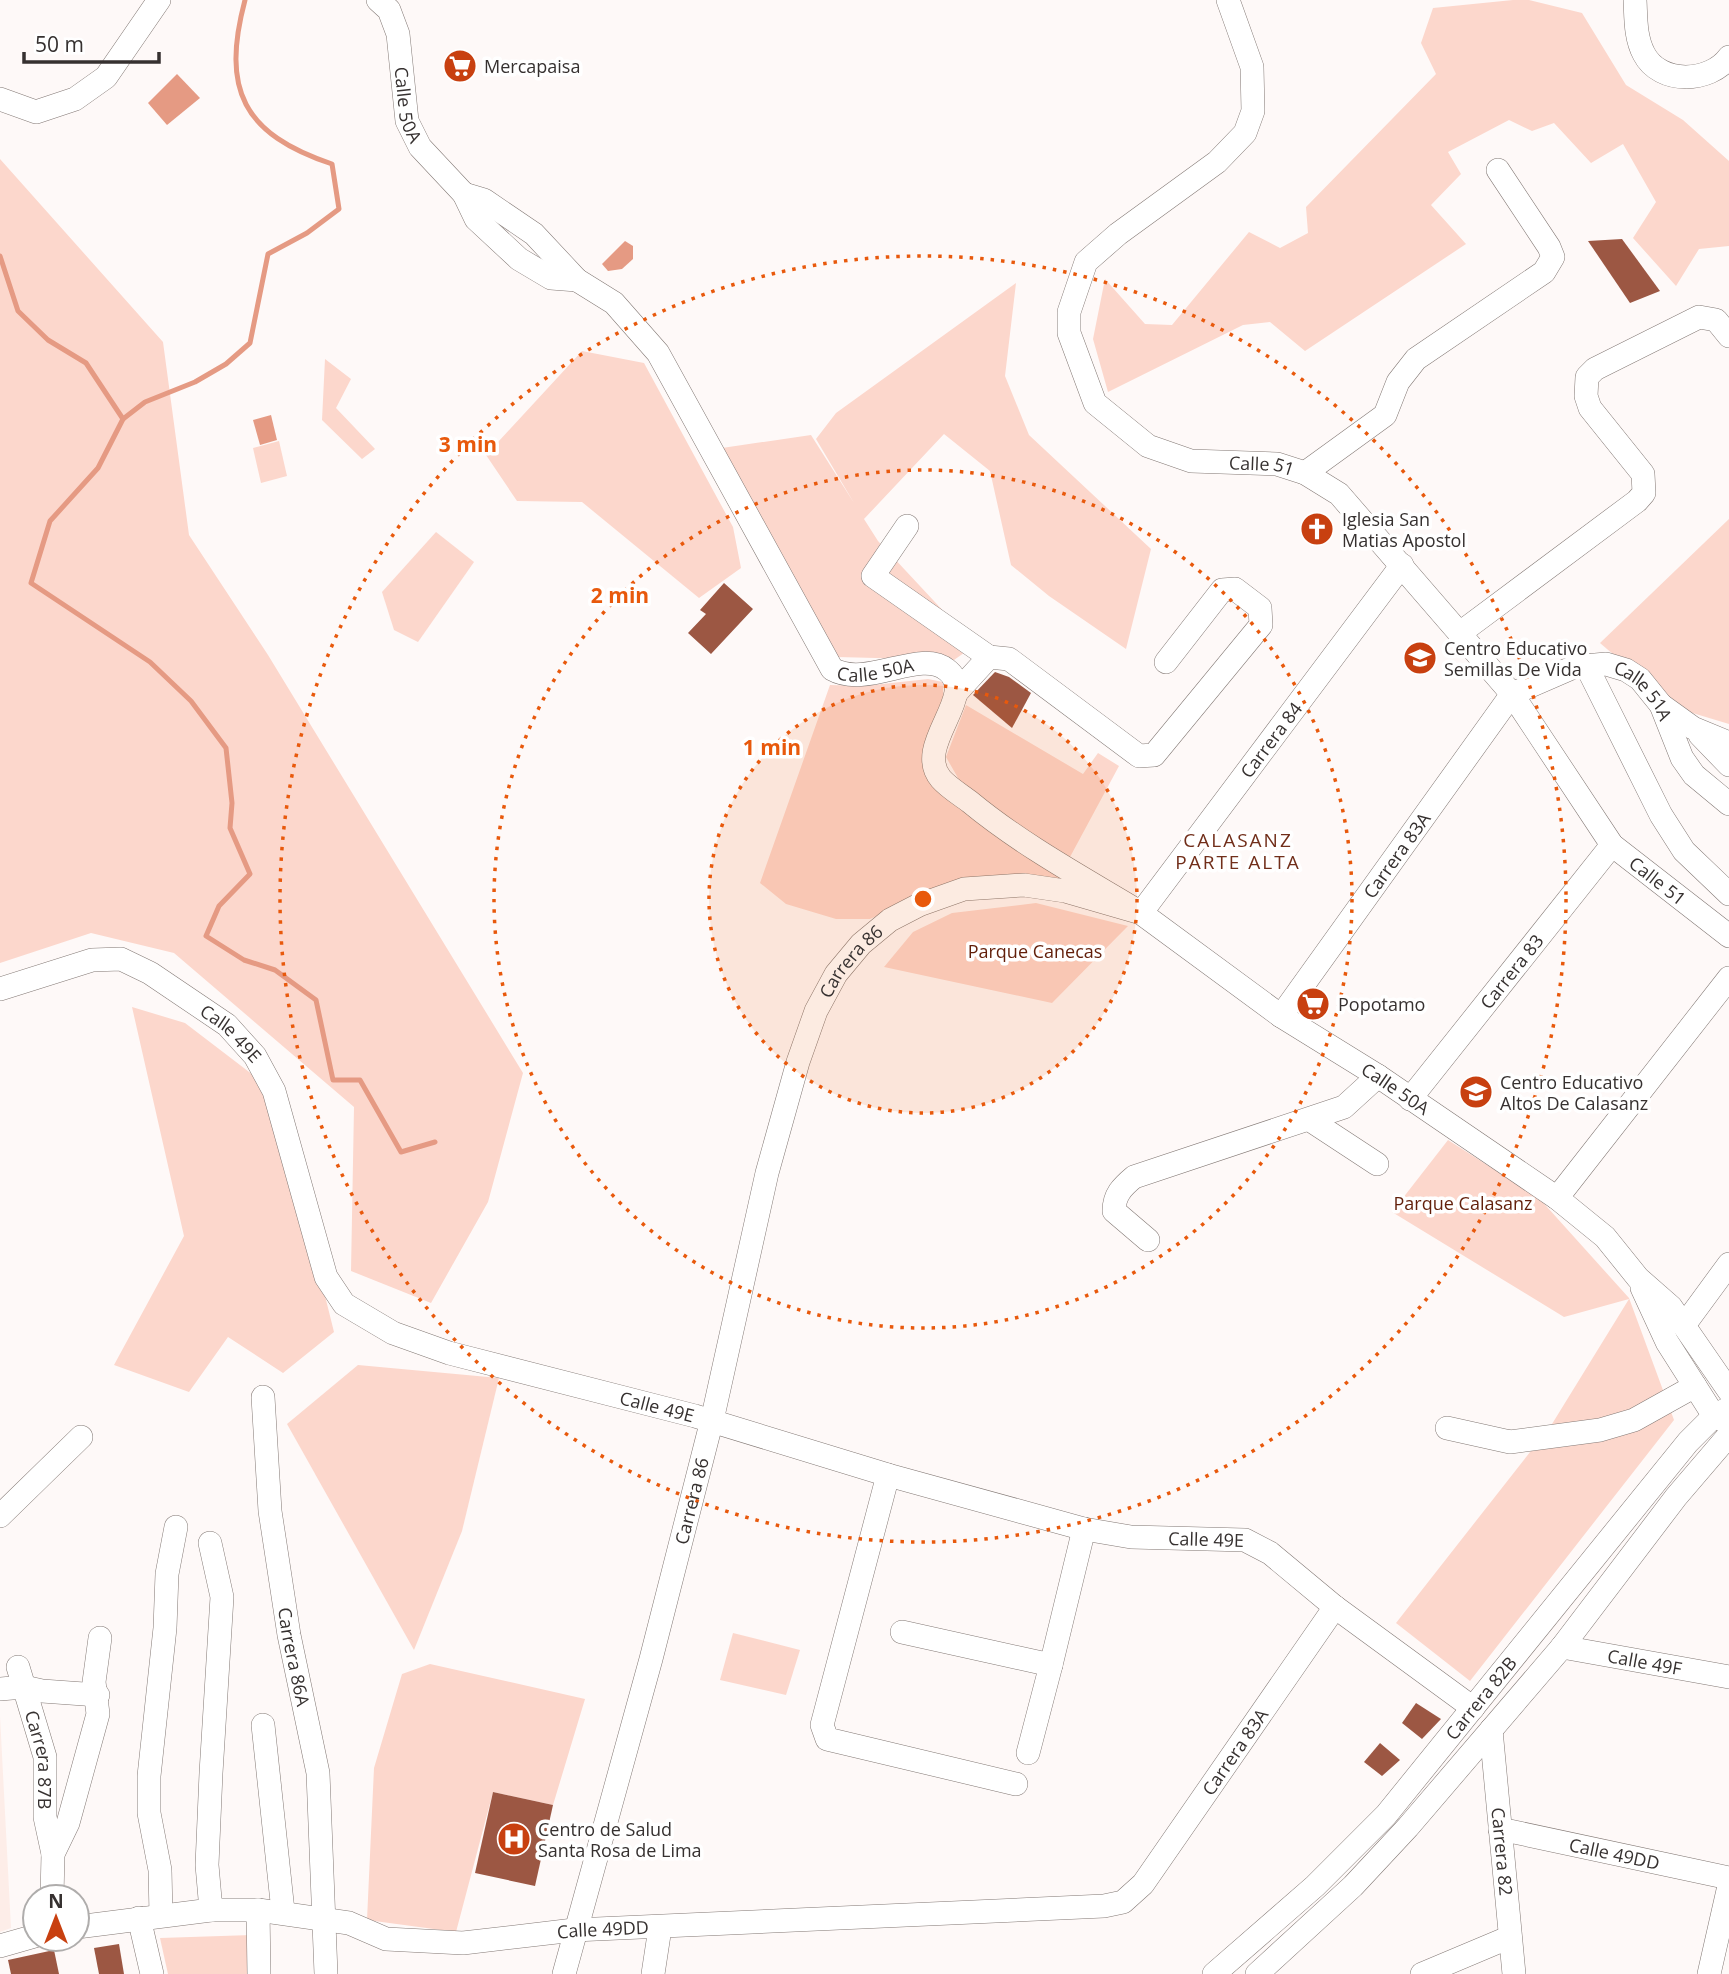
<svg xmlns="http://www.w3.org/2000/svg" width="1729" height="1974" viewBox="0 0 1729 1974" font-family="'Open Sans',sans-serif">
  <style>
    .built { fill: #fdede8 }
    .green { fill: #fcd7cc }
    .water { fill: #e59a83 }
    .lines { fill: none; stroke-linecap: round; stroke-linejoin: round }
    .stream { stroke: #e59a83; stroke-width: 5 }
    .building { fill: #9c5743 }
    .minor-casing { stroke: #837975; stroke-width: 24 }
    .minor { stroke: #fff; stroke-width: 23 }
    .ring { fill: none; stroke: #e8590c; stroke-width: 3.5; stroke-dasharray: 3.5 7 }
    .labels { text-anchor: middle; dominant-baseline: central; stroke-width: 7; stroke-linejoin: round; paint-order: stroke }
    .poi-label { font-size: 18px; fill: #363130; stroke: #fff; text-anchor: start }
    .street-label { font-size: 18px; fill: #363130; stroke: #fff }
    .park-label { font-size: 18px; fill: #621f0a; stroke: #fff }
    .neighbourhood-label { font-size: 19px; letter-spacing: 2px; fill: #712e1a; stroke: #fff }
    .centre { fill: #e8590c; stroke: #fff; stroke-width: 3.5 }
    .ring-label { font-size: 21px; text-anchor: middle; font-weight: bold; fill: #e8590c; stroke: #fff; stroke-width: 7; stroke-linejoin: round; paint-order: stroke }
  </style>
  <rect width="100%" height="100%" fill="#fef9f8"/>
  <path class="built" d="M0,1716L11,1928L0,1932Z"/>
  <g class="green">
    <path d="M1513,0H1529L1582,13L1626,85L1683,120L1729,161V246L1699,249L1676,286L1633,238L1656,202L1623,144L1591,163L1554,123L1532,131L1509,120L1448,152L1461,174L1431,205L1466,244L1305,351L1270,322L1243,325L1108,392L1093,339L1105,279L1145,324L1172,325L1249,232L1280,248L1308,233L1306,207L1436,74L1421,43L1433,8Z"/>
    <path d="M0,159L163,342L189,535L268,655L523,1073L488,1202L431,1303L351,1271L354,1107L174,953L91,933L0,963Z"/>
    <path d="M1016,283L1005,376L1029,435L1151,549L1126,649L1049,596L1011,565L990,471L944,434L864,519L878,541L975,645L954,660L837,657L722,448L811,435L854,503L816,439L836,413Z"/>
    <path d="M582,351L644,363L733,527L741,568L699,598L582,502L517,501L486,455Z"/>
    <path d="M325,359L351,379L336,408L375,449L362,459L322,420Z"/>
    <path d="M279,441L287,476L261,483L253,448Z"/>
    <path d="M1729,519V724L1676,708L1600,643Z"/>
    <path d="M436,532L474,562L418,642L394,630L382,592Z"/>
    <path d="M928,679L943,682V704L927,771L1068,879L953,882L870,919H836L786,904L760,883L830,685L864,686Z"/>
    <path d="M966,705L1083,774L1098,753L1119,766L1070,857L966,792L946,757Z"/>
    <path d="M1036,903L1128,926L1052,1003L884,967L913,932L952,913Z"/>
    <path d="M132,1007L185,1023L274,1091L334,1332L283,1373L228,1337L189,1392L114,1365L184,1236Z"/>
    <path d="M1448,1140L1539,1198L1629,1298L1674,1420L1470,1681L1396,1623L1552,1424L1629,1299L1564,1317L1392,1212Z"/>
    <path d="M358,1365L499,1378L462,1531L414,1650L287,1424Z"/>
    <path d="M733,1633L800,1650L786,1695L720,1680Z"/>
    <path d="M430,1664L585,1699L553,1805L493,1792L456,1932L367,1920L374,1768L402,1674Z"/>
    <path d="M252,1935V1974H168L160,1938Z"/>
  </g>
  <g class="water">
    <path d="M177,74L200,98L167,125L148,103Z"/>
    <path d="M625,241L633,246V259L622,269L608,271L602,264Z"/>
    <path d="M271,415L277,440L260,445L253,420Z"/>
  </g>
  <g class="lines">
    <g class="stream">
      <path d="M0,256L18,311L48,340L86,363L123,419L98,468L50,521L31,583L150,662L191,701L226,748L232,803L230,828L250,874L219,906L206,936L244,960L275,970L316,1000L333,1080H360L401,1152L435,1142"/>
      <path d="M123,419L145,402L195,382L226,364L250,343L268,254L307,233L339,209L332,164C243,134 221,90 245,0"/>
    </g>
  </g>
  <g class="building">
    <path d="M1622,239L1660,291L1630,303L1588,241Z"/>
    <path d="M724,583L753,609L711,654L688,633L706,614L700,610Z"/>
    <path d="M995,672L1009,677L1031,693L1012,728L973,695Z"/>
    <path d="M1416,1703L1441,1719L1422,1739L1402,1723Z"/>
    <path d="M1380,1743L1400,1760L1382,1776L1364,1762Z"/>
    <path d="M493,1792L553,1805L535,1886L475,1873Z"/>
    <path d="M119,1944L124,1974H99L94,1948Z"/>
    <path d="M54,1950L59,1974H11L8,1960Z"/>
  </g>
  <g class="lines">
    <defs>
      <g id="minor">
        <path id="s1" d="M378,0L389,10L398,34L407,121L420,147L464,194L476,219L519,259L551,278L577,280"/>
        <path id="s2" d="M1228,0L1252,67L1253,111L1245,133L1217,162L1118,234L1086,262L1069,312V333L1095,403L1148,446L1191,461L1277,464L1305,473L1339,494L1512,694L1612,845L1729,936"/>
        <path d="M1635,0C1636,18 1635,37 1644,54C1660,85 1710,83 1729,57"/>
        <path d="M0,99L36,112L75,99L106,77L159,0"/>
        <path id="s3" d="M464,194L484,200L534,234L577,280L614,303L658,353L832,669C867,689 920,648 947,670C980,695 912,745 941,779C949,788 961,795 970,802C1022,845 1083,878 1141,913L1402,565"/>
        <path d="M1305,473L1385,415L1398,382L1416,359L1544,272L1553,257L1549,247L1498,170"/>
        <path d="M907,526L873,576L989,657"/>
        <path d="M1460,633L1637,501L1644,493L1643,474L1590,408L1586,396L1587,377L1595,369L1699,317L1716,320L1729,336"/>
        <path d="M1586,665L1661,815L1684,851L1729,894"/>
        <path d="M957,692L989,657L1009,659L1139,756L1154,755L1261,625L1260,608L1235,589L1222,590L1166,662"/>
        <path d="M1661,705L1693,728L1729,743"/>
        <path d="M1700,735L1729,765"/>
        <path id="s4" d="M0,989L92,960L121,959L150,973L227,1025L255,1056L274,1091L326,1277L344,1304L393,1333L449,1353L695,1416L888,1475L1084,1529L1131,1537L1245,1540L1270,1553L1335,1607L1473,1708"/>
        <path id="s5" d="M1281,1016L1512,694L1574,667L1606,664L1626,670L1640,679L1661,705L1682,758L1694,775L1729,804"/>
        <path id="s6" d="M1410,1099L1612,845"/>
        <path d="M1310,1120L1377,1164"/>
        <path d="M1557,1198L1729,978"/>
        <path d="M1148,1240L1114,1211C1114,1195 1122,1187 1134,1177L1344,1107L1378,1076"/>
        <path d="M1642,1288L1667,1342L1714,1416L1727,1422"/>
        <path d="M1685,1324L1729,1264"/>
        <path id="s7" d="M263,1397L270,1511L289,1635L318,1773L326,1974"/>
        <path d="M1447,1428L1510,1442L1600,1430L1634,1420L1695,1386"/>
        <path d="M888,1475L822,1725L827,1739L1016,1784"/>
        <path d="M0,1516L81,1437"/>
        <path d="M210,1543L222,1597L211,1773L207,1865L211,1910"/>
        <path d="M902,1632L1051,1665L1084,1529"/>
        <path id="s8" d="M1562,1647L1729,1677"/>
        <path id="s9" d="M18,1667L45,1757V1817L53,1854"/>
        <path d="M0,1689L24,1687L42,1691L98,1695"/>
        <path d="M263,1725L283,1911"/>
        <path id="s10" d="M1491,1730L1514,1974"/>
        <path d="M1028,1753L1051,1665"/>
        <path id="s11" d="M1500,1829L1729,1878"/>
        <path d="M52,1897L53,1854L68,1823L98,1714L94,1682L100,1638"/>
        <path d="M258,1910L259,1974"/>
        <path d="M161,1915L160,1870L149,1813V1776L165,1628L167,1574L176,1527"/>
        <path d="M139,1918L152,1974"/>
        <path id="s12" d="M77,1927L211,1910H258L349,1923L386,1939L463,1943L574,1930L1104,1906L1123,1902L1143,1884L1335,1607"/>
        <path d="M0,1946L35,1936"/>
        <path id="s13" d="M564,1974L651,1659L713,1416L767,1173L798,1062L816,1011L836,974L861,944L890,920L919,905L964,889L1024,885L1065,891L1141,913L1281,1016L1378,1076L1557,1198L1605,1237L1638,1278L1671,1307L1729,1391"/>
        <path d="M653,1974L660,1928"/>
        <path id="s14" d="M1214,1974L1315,1886L1386,1815L1688,1442L1714,1416L1729,1408"/>
        <path d="M1257,1974L1353,1886L1408,1827L1562,1647L1676,1497L1729,1435"/>
        <path d="M1422,1974L1510,1937"/>
        <path d="M1709,1974L1729,1886"/>
      </g>
    </defs>
    <use href="#minor" class="minor-casing"/>
    <use href="#minor" class="minor"/>
  </g>
  <circle cx="923" cy="899" r="214" fill="#e8590c" fill-opacity=".12"/>
  <g class="ring">
    <circle cx="923" cy="899" r="214"/>
    <circle cx="923" cy="899" r="429"/>
    <circle cx="923" cy="899" r="643"/>
  </g>
  <defs>
    <symbol id="supermarket-disc" viewBox="-11 -11 22 22"><circle r="9.5" fill="#c84010" stroke="#fff"/><path d="M-6-5.5h2.5l.6 2H6L4.5 2H-2.5L-4.4-4H-6ZM-1.5 3.2a1.3 1.3 0 1 0 .1 0ZM3 3.2a1.3 1.3 0 1 0 .1 0Z" fill="#fff"/></symbol>
    <symbol id="church-disc" viewBox="-11 -11 22 22"><circle r="9.5" fill="#c84010" stroke="#fff"/><path d="M-1.2-6h2.4v3.5h3.3v2.4h-3.3V6h-2.4V-.1h-3.3v-2.4h3.3Z" fill="#fff"/></symbol>
    <symbol id="school-disc" viewBox="-11 -11 22 22"><circle r="9.5" fill="#c84010" stroke="#fff"/><path d="M0-5L7-2L0 1L-7-2ZM-4 1L0 2.5L4 1V4Q0 6-4 4Z" fill="#fff"/></symbol>
    <symbol id="hospital-disc" viewBox="-11 -11 22 22"><circle r="9.5" fill="#c84010" stroke="#fff"/><path d="M-5-5h3v3.5h4V-5h3V5h-3V1.5h-4V5h-3Z" fill="#fff"/></symbol>
  </defs>
  <g fill-rule="evenodd">
    <use href="#supermarket-disc" x="441" y="47" width="38" height="38"/>
    <use href="#church-disc" x="1298" y="510" width="38" height="38"/>
    <use href="#school-disc" x="1401" y="639" width="38" height="38"/>
    <use href="#supermarket-disc" x="1294" y="985" width="38" height="38"/>
    <use href="#school-disc" x="1457" y="1073" width="38" height="38"/>
    <use href="#hospital-disc" x="495" y="1820" width="38" height="38"/>
  </g>
  <g class="labels">
    <g class="poi-label">
      <text x="484" y="66">Mercapaisa</text>
      <text x="1342" y="519">Iglesia San<tspan x="1342" dy="21">Matias Apostol</tspan></text>
      <text x="1444" y="648">Centro Educativo<tspan x="1444" dy="21">Semillas De Vida</tspan></text>
      <text x="1338" y="1004">Popotamo</text>
      <text x="1500" y="1082">Centro Educativo<tspan x="1500" dy="21">Altos De Calasanz</tspan></text>
      <text x="538" y="1829">Centro de Salud<tspan x="538" dy="21">Santa Rosa de Lima</tspan></text>
    </g>
    <g class="street-label">
      <text stroke="none"><textPath href="#s1" startOffset="112">Calle 50A</textPath></text>
      <text stroke="none"><textPath href="#s2" startOffset="677">Calle 51</textPath></text>
      <text stroke="none"><textPath href="#s3" startOffset="660">Calle 50A</textPath></text>
      <text stroke="none"><textPath href="#s5" startOffset="544">Calle 51A</textPath></text>
      <text stroke="none"><textPath href="#s3" startOffset="1309">Carrera 84</textPath></text>
      <text stroke="none"><textPath href="#s5" startOffset="198">Carrera 83A</textPath></text>
      <text stroke="none"><textPath href="#s2" startOffset="1265">Calle 51</textPath></text>
      <text stroke="none"><textPath href="#s13" startOffset="1057">Carrera 86</textPath></text>
      <text stroke="none"><textPath href="#s6" startOffset="163">Carrera 83</textPath></text>
      <text stroke="none"><textPath href="#s4" startOffset="259">Calle 49E</textPath></text>
      <text stroke="none"><textPath href="#s13" startOffset="1685">Calle 50A</textPath></text>
      <text stroke="none"><textPath href="#s4" startOffset="889">Calle 49E</textPath></text>
      <text stroke="none"><textPath href="#s13" startOffset="490">Carrera 86</textPath></text>
      <text stroke="none"><textPath href="#s4" startOffset="1456">Calle 49E</textPath></text>
      <text stroke="none"><textPath href="#s7" startOffset="262">Carrera 86A</textPath></text>
      <text stroke="none"><textPath href="#s8" startOffset="84">Calle 49F</textPath></text>
      <text stroke="none"><textPath href="#s14" startOffset="385">Carrera 82B</textPath></text>
      <text stroke="none"><textPath href="#s12" startOffset="1241">Carrera 83A</textPath></text>
      <text stroke="none"><textPath href="#s9" startOffset="96">Carrera 87B</textPath></text>
      <text stroke="none"><textPath href="#s10" startOffset="122">Carrera 82</textPath></text>
      <text stroke="none"><textPath href="#s11" startOffset="117">Calle 49DD</textPath></text>
      <text stroke="none"><textPath href="#s12" startOffset="532">Calle 49DD</textPath></text>
    </g>
    <g class="park-label">
      <text x="1035" y="951">Parque Canecas</text>
      <text x="1463" y="1203">Parque Calasanz</text>
    </g>
    <g class="neighbourhood-label">
      <text x="1238" y="840">CALASANZ<tspan x="1238" dy="22">PARTE ALTA</tspan></text>
    </g>
  </g>
  <circle cx="923" cy="899" r="10" class="centre"/>
  <g class="ring-label">
    <text x="468" y="452">3 min</text>
    <text x="620" y="603">2 min</text>
    <text x="772" y="755">1 min</text>
  </g>
  <g transform="translate(56 1918)"><circle r="33" fill="#ffffff" stroke="#afadac" stroke-width="2"/>
  <path d="M0-5L12 26L0 18L-12 26Z" fill="#c84010"/>
  <text y="-10" font-size="19" font-weight="bold" text-anchor="middle" fill="#363130">N</text>
  </g>
  <path d="M24 52v10h135v-10" fill="none" stroke="#363130" stroke-width="3.5"/>
  <text x="35" y="52" font-size="21" fill="#363130" stroke="#ffffff" stroke-width="5" paint-order="stroke">50 m</text>
</svg>
